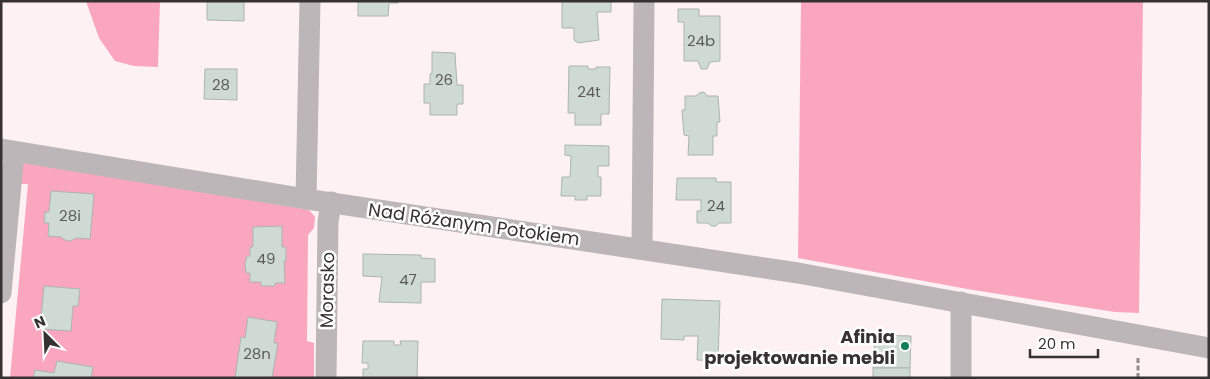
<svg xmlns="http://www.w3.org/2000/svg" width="1210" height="379" viewBox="0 0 1210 379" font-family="Poppins,sans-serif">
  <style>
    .green { fill: #fba6bf }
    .building { fill: #cfdad4; stroke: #abb5b0 }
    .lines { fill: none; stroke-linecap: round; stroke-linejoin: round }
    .path { stroke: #91898b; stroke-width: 3; stroke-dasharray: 5 2.5; stroke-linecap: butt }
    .minor { stroke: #bcb6b8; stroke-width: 21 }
    .poi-dot { fill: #137d58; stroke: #fff; stroke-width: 2 }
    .labels { text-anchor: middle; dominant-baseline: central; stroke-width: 5; stroke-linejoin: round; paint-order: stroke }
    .number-label { font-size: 15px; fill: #5c5b5a }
    .street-label { font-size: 18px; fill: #363132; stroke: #fff }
    .poi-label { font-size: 18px; font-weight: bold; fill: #363132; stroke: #fff; text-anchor: end }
  </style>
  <rect width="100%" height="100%" fill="#fef1f4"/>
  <g class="green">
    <path d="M86,1H160L158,67L134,66L115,61L99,38Z"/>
    <path d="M801,1H1143L1139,313L1115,312L973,290L798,258Z"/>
    <path d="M31,161L309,210L315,217L314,228L308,235L307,341L314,343V378H10L28,184H19L23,164Z"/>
  </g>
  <g class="building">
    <path d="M207,1H244V21L207,20Z"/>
    <path d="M358,1H399L398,3H389L388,16H358Z"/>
    <path d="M562,1H611V12H597L599,40L578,43L574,40V28H562Z"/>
    <path d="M678,9H699V16H720V61L710,62L707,69H701L698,61H684V22H678Z"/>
    <path d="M432,52L455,53L457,85H463V104H457V115H430V103H424V84H430V74L432,73Z"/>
    <path d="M569,66H588V69H596V67H610L609,114H601V125H575V113H568Z"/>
    <path d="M205,69H237V100L204,99Z"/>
    <path d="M704,92L707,96H718L720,122H717V136H713V155H688L689,136L684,135L682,110H685V96H696L699,93Z"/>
    <path d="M565,145L609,146V166H598V177H601V196H587V200H575V196H561L562,177H570L571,156L565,155Z"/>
    <path d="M677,178H716V182H731V223H719L716,226H711L708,223H697V211H701V200H676Z"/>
    <path d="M51,191L94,194L90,239L76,238L71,241L65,240L61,237L48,236L49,223H44L45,212H49Z"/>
    <path d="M282,226V247H286V261H284L285,283H275V286H261V282H250V273H246L245,264L247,256H250V247H253V227Z"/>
    <path d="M363,254L421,255V258L435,259V282H421V303L379,302L382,277L363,276Z"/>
    <path d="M44,286L80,289L78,306H73L71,331L40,329Z"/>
    <path d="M662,299L720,301L718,361L697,360L698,336H684V340L661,339Z"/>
    <path d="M248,317L277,322L274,343H278L272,378H235L241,337L245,338Z"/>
    <path d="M875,335L911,336L910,368H873Z"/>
    <path d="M363,341H394V345H401L400,341H418L417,378H363V369H368V363H362Z"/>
    <path d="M57,361L93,367L91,378H33L35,370L54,373Z"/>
    <rect x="873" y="368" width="37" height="10"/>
  </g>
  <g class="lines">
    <path class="path" d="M1138,378V356"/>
    <g class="minor">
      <path d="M1,149L306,199L798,273L1209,348"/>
      <path d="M306,199L310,1"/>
      <path d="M642,249L644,1"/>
      <path d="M1,293L14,152"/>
      <path d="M961,302V378"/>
      <path d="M326,378L328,222L331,202"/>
    </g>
  </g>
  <circle class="poi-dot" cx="905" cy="346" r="5"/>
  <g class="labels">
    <g class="number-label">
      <text x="701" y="40">24b</text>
      <text x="444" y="79">26</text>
      <text x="221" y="84">28</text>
      <text x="589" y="91">24t</text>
      <text x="716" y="205">24</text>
      <text x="70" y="215">28i</text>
      <text x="266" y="258">49</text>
      <text x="408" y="279">47</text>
      <text x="257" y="353">28n</text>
    </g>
    <g class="street-label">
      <text transform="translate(474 224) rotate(8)">Nad Różanym Potokiem</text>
      <text transform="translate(327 290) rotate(-89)">Morasko</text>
    </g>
    <g class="poi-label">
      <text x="895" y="336">Afinia<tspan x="895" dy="21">projektowanie mebli</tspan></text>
    </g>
  </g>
  <rect width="1210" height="379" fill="none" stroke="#363132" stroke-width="5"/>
  <g transform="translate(45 334) rotate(336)" stroke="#ffffff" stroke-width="4" paint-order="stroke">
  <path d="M0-4L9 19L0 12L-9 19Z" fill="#363132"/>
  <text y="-8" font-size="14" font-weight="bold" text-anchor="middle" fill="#363132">N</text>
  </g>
  <path d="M1030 349v8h68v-8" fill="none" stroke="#363132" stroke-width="2.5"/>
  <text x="1038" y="349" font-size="15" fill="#363132" stroke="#ffffff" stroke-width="4" paint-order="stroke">20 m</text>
</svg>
